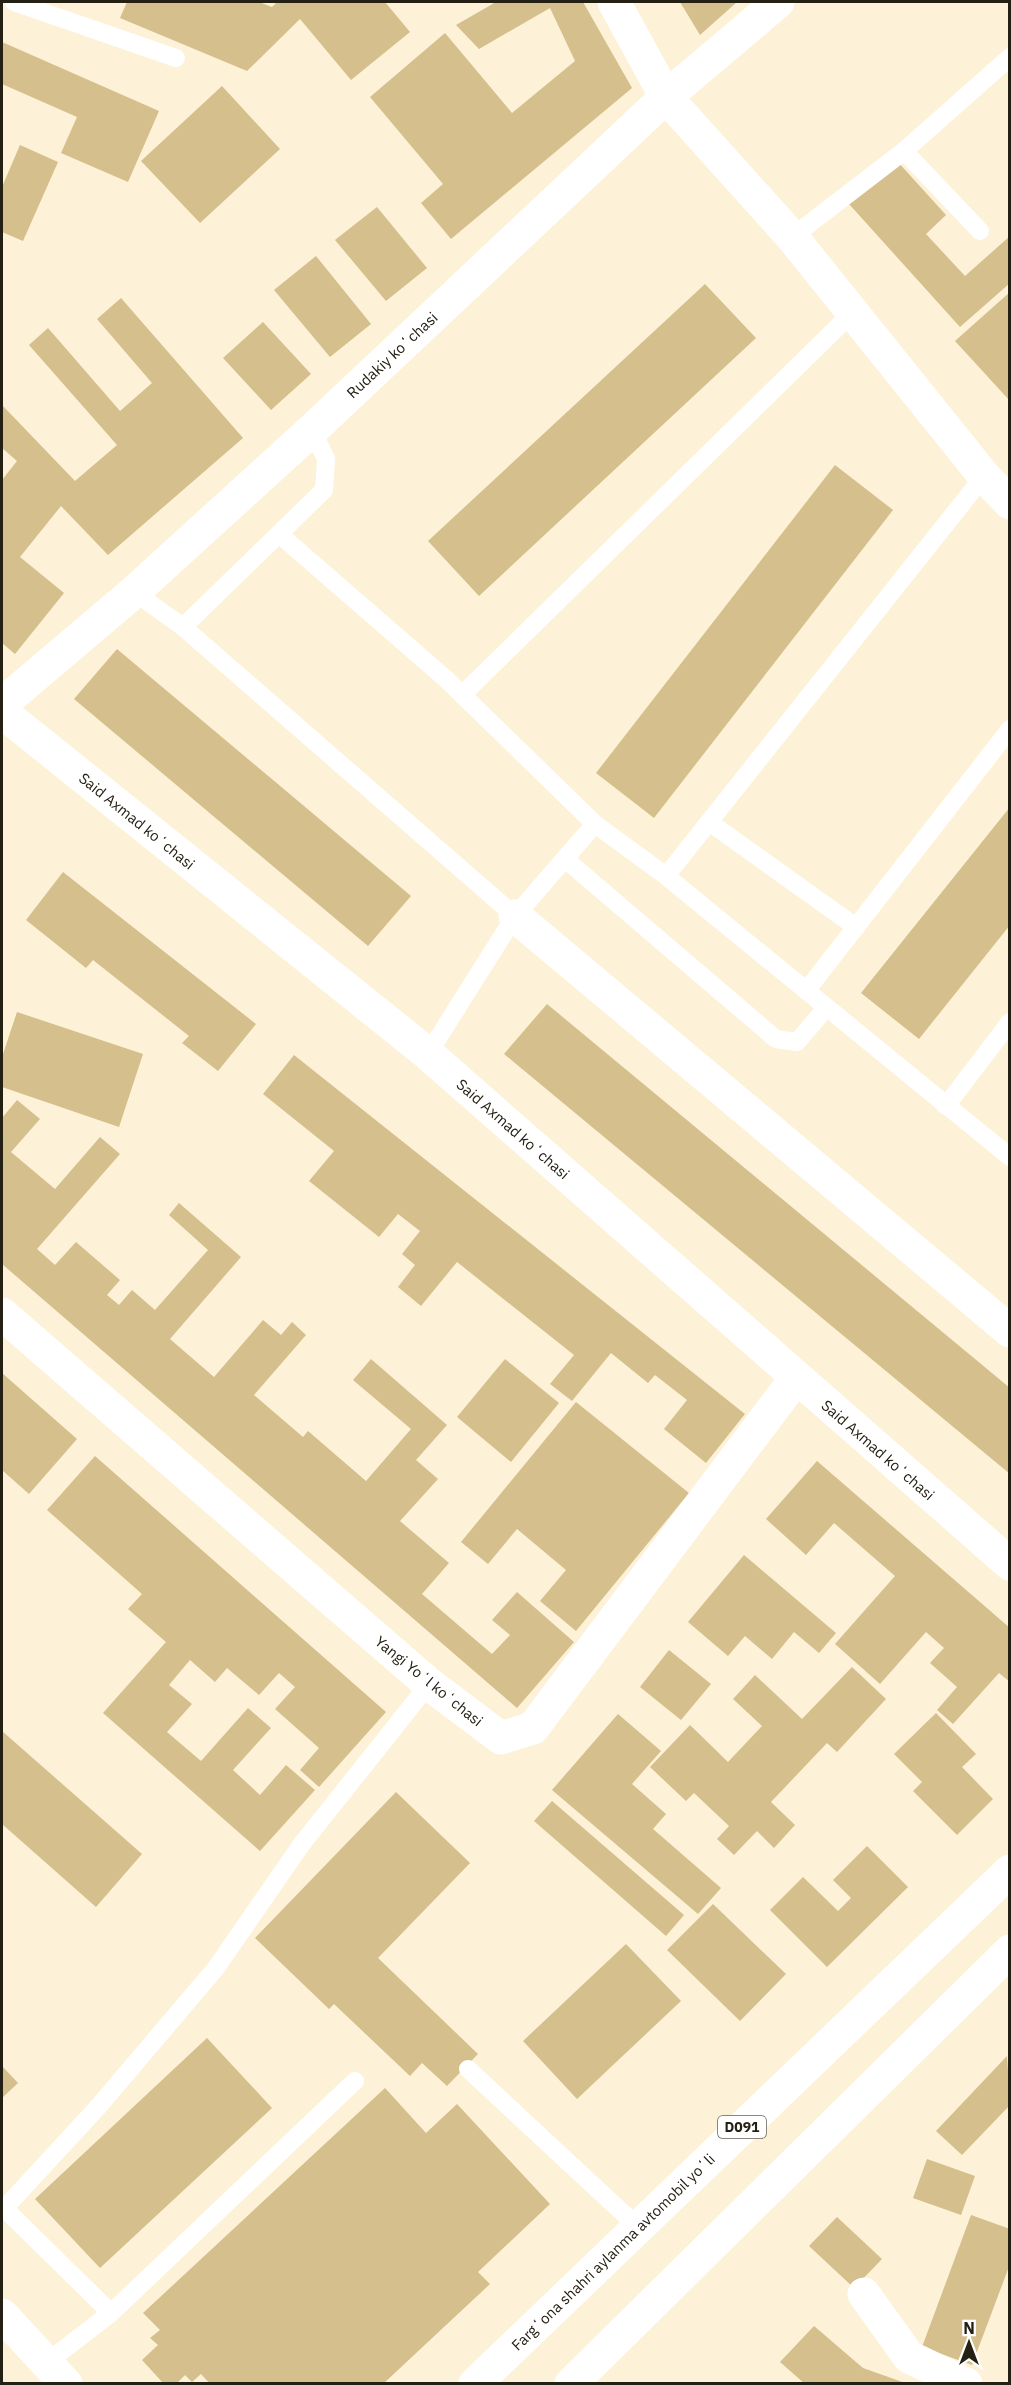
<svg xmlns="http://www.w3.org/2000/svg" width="1011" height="2385" viewBox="0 0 1011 2385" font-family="'IBM Plex Sans',sans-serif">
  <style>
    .building { fill: #d4bf8d }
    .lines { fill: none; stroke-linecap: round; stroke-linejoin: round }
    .lane { stroke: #fff; stroke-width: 18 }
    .street { stroke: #fff; stroke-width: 33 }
    .secondary { stroke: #fff; stroke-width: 33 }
    .highway { stroke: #fff; stroke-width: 33 }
    .labels { text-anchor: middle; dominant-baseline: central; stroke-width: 4.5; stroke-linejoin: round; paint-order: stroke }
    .shield { fill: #fff; stroke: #66635a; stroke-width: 1.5 }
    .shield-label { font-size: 14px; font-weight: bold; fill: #252014 }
    .street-label { font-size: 15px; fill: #252014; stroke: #fff }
  </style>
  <rect width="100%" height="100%" fill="#fdf2d7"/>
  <g class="building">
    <path d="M127,2H259L272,7L277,2H385L410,32L351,80L300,19L247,71L120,18Z"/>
    <path d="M496,2H583L632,88L451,239L421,203L443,184L370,97L445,33L512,113L575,61L550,8L479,49L456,25Z"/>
    <path d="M680,2H737L700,35Z"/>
    <path d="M2,42L159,111L128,182L61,153L77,117L2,84Z"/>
    <path d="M222,86L280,149L200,223L141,161Z"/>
    <path d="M20,145L58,162L23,241L2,232V187Z"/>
    <path d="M897,161L946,215L926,234L965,276L1010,236V283L960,327L849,204Z"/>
    <path d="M377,207L427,268L386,301L335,240Z"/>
    <path d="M316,256L371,324L330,357L274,290Z"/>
    <path d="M705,284L756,338L479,596L428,541Z"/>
    <path d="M1010,292V401L955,341Z"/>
    <path d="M121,298L243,438L108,555L61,506L20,557L64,593L15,654L2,643V480L17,461L2,448V405L75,481L117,445L29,345L48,328L120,411L152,383L97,319Z"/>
    <path d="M263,322L311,374L271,410L223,358Z"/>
    <path d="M835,465L893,510L654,818L596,773Z"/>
    <path d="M117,649L411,896L368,946L74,699Z"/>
    <path d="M1010,807V925L919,1039L861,993Z"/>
    <path d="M63,872L256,1024L218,1071L182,1043L189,1036L93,960L86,968L26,920Z"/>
    <path d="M547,1004L1010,1388V1474L504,1054Z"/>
    <path d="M17,1012L143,1054L119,1127L2,1087V1057Z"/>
    <path d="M294,1055L745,1414L706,1463L664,1429L687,1400L655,1375L648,1383L611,1353L572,1401L550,1384L574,1355L457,1262L421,1306L398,1287L415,1265L402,1254L420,1231L398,1214L379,1237L309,1181L334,1151L263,1094Z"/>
    <path d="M17,1100L40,1119L11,1152L55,1189L100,1137L120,1154L37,1249L55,1265L76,1242L120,1280L107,1295L119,1305L132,1290L155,1310L208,1250L169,1215L179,1203L241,1257L170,1339L214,1377L263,1320L281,1335L292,1322L306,1335L254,1395L303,1437L308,1431L366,1481L411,1429L353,1380L371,1359L447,1425L416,1460L438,1479L400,1521L449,1563L422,1594L492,1654L510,1635L492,1620L517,1592L574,1642L517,1708L2,1264V1118Z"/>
    <path d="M505,1359L559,1403L511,1462L457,1417Z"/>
    <path d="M2,1373L77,1439L29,1494L2,1470Z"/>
    <path d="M576,1402L689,1493L576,1631L540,1601L566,1570L517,1529L488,1564L461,1542Z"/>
    <path d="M95,1456L386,1712L319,1787L300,1770L319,1748L275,1709L295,1687L279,1673L259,1695L227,1668L215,1682L190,1660L169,1685L192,1704L167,1732L201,1761L248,1708L271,1728L233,1770L260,1795L286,1765L315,1790L260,1851L103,1713L166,1642L128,1609L142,1594L47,1510Z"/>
    <path d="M817,1461L1010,1628V1682L999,1673L953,1724L937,1710L957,1687L930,1663L944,1648L926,1632L880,1684L835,1644L895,1576L834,1523L806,1555L766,1519Z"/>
    <path d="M744,1555L836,1633L819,1653L794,1632L772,1659L745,1636L728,1656L688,1622Z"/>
    <path d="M669,1650L711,1684L681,1720L640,1687Z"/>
    <path d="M852,1667L886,1699L837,1752L827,1743L771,1802L795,1825L774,1848L757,1831L734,1855L717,1839L729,1826L694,1793L686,1801L650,1767L690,1725L728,1762L762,1726L733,1699L755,1675L802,1719Z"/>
    <path d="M936,1713L976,1754L962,1767L993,1799L957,1835L913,1791L922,1782L894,1754Z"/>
    <path d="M618,1714L661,1751L632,1784L666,1814L653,1829L721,1888L698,1914L552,1790Z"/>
    <path d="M2,1731L142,1854L96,1907L2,1824Z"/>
    <path d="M396,1792L470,1863L378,1958L478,2054L447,2086L422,2063L410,2076L334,2004L329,2009L255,1938Z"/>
    <path d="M552,1801L684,1915L666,1936L534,1821Z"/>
    <path d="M867,1846L908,1887L827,1967L770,1910L803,1877L838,1911L851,1898L833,1880Z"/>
    <path d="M713,1904L786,1974L740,2021L667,1950Z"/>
    <path d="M626,1944L681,2001L577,2099L523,2041Z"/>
    <path d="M207,2038L272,2108L100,2268L35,2199Z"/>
    <path d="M1007,2056L1010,2105L962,2155L936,2131Z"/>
    <path d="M2,2066L18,2083L2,2098Z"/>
    <path d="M385,2088L426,2133L457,2104L550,2204L478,2272L490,2284L383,2384H210L201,2374L192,2382L185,2375L176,2384H164L142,2360L158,2345L150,2338L160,2330L143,2313Z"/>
    <path d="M927,2159L975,2176L961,2215L913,2198Z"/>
    <path d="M971,2215L1010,2229V2264L972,2365L922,2347Z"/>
    <path d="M837,2217L882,2259L854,2288L809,2246Z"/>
    <path d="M814,2326L863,2368L908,2384H805L780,2362Z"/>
  </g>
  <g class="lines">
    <g class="lane">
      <path d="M14,2L176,58"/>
      <path d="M904,151L980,231"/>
      <path d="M792,237L904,151L1010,57"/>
      <path d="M279,534L446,679L595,824L515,916L428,1054"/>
      <path d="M134,592L183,627L515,916"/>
      <path d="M183,627L324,490L326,459L312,430"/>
      <path d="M462,695L853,312"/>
      <path d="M709,822L856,927"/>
      <path d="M595,824L666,876L1010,1157"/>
      <path d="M565,859L776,1039L797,1042L826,1008"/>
      <path d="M666,876L984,476"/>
      <path d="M806,991L1010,729"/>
      <path d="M946,1106L1010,1022"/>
      <path d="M468,2069L638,2227"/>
      <path d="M5,2209L111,2313"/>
      <path d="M2,2211L98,2107L216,1968L301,1845L429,1684"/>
      <path d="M46,2363L111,2313L355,2081"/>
    </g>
    <g class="street">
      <path d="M614,2L666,97L792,237L984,476L1010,503"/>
      <path d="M2,704L134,592L312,430L666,97L778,2"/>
      <path d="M2,712L428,1054L1010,1564"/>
      <path d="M515,916L1010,1331"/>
      <path d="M2,1314L429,1684L501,1738L533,1728L796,1378"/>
      <path d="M864,2294L909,2357L966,2384"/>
    </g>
    <path class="secondary" d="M2,2315L66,2384"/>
    <g class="highway">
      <path d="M475,2384L1010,1871"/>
      <path d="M571,2384L1010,1951"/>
    </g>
  </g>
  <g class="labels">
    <rect class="shield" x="718" y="2116" width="48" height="22" rx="4.5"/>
    <g class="shield-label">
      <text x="742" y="2127">D091</text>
    </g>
    <g class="street-label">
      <text transform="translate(392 355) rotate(-43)">Rudakiy koʻchasi</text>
      <text transform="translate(137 821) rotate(39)">Said Axmad koʻchasi</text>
      <text transform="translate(513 1129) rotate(41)">Said Axmad koʻchasi</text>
      <text transform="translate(878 1450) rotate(41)">Said Axmad koʻchasi</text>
      <text transform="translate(429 1681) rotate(39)">Yangi Yoʻl koʻchasi</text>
      <text transform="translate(613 2252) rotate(-44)">Fargʻona shahri aylanma avtomobil yoʻli</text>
    </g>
  </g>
  <rect width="1011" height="2385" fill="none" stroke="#252014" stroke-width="6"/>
  <g transform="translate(969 2343)" stroke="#ffffff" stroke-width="4.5" paint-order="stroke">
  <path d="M0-4.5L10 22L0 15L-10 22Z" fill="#252014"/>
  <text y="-9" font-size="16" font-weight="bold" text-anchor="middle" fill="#252014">N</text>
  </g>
</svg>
